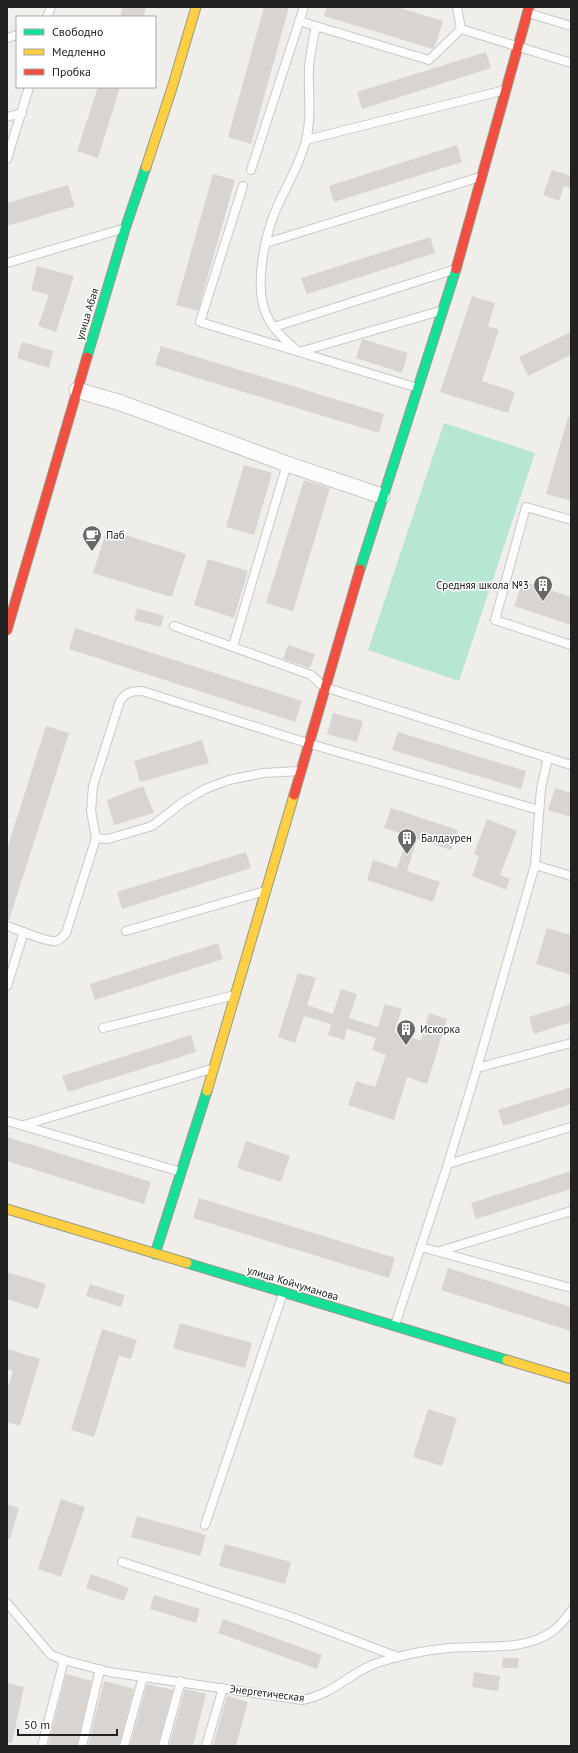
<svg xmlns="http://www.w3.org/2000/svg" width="578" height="1753" viewBox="0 0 578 1753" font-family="'PT Sans',sans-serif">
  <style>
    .pitch { fill: #b7e6d2 }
    .building { fill: #d7d4d2 }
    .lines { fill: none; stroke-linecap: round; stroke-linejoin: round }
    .lane-casing { stroke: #c9c8c7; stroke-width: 10 }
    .street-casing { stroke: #c9c8c7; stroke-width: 17 }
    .fast-casing { stroke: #999a82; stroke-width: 11 }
    .slow-casing { stroke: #999a82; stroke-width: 11 }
    .jam-casing { stroke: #999a82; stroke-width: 11 }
    .lane { stroke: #fdfcfc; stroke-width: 8 }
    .street { stroke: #fdfcfc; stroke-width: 15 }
    .fast { stroke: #16e098; stroke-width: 9 }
    .slow { stroke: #ffcf43; stroke-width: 9 }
    .jam { stroke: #f24e42; stroke-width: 9 }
    .labels { text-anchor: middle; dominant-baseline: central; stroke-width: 3; stroke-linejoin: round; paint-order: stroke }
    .street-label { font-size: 11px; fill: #222; stroke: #fff }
    .poi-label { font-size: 11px; fill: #222; stroke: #fff; text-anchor: start }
  </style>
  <rect width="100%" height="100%" fill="#f0eeeb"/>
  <path class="pitch" d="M444,423L535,453L459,681L368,650Z"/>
  <g class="building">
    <path d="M123,7H146L143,17H120Z"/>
    <path d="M264,7H289L251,144L228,137Z"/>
    <path d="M327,7H397L443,21L435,46L433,49L324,16Z"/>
    <path d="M486,52L491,68L362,109L357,92Z"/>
    <path d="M98,87H120L98,158L77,151Z"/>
    <path d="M457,145L462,162L334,202L329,186Z"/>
    <path d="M552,170L571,176V188L564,186L559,201L543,195Z"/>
    <path d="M213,174L235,180L198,311L176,305Z"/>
    <path d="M68,185L75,206L7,226V203Z"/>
    <path d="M430,237L435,253L307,294L301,278Z"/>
    <path d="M37,266L74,276L56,332L38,326L49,295L31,290Z"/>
    <path d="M472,296L495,303L488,326L499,330L482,381L515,392L508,413L440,392Z"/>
    <path d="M571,332V355L528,376L519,357Z"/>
    <path d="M362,339L408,353L402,373L356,358Z"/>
    <path d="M22,342L53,351L49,368L17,358Z"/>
    <path d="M161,346L384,414L379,433L155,365Z"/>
    <path d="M568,417H571V501L546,494Z"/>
    <path d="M244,465L272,473L254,535L226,527Z"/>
    <path d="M304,480L330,488L293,611L266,603Z"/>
    <path d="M107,529L186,554L172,596H168L93,573Z"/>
    <path d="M208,559L248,571L234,618L194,605Z"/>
    <path d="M523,581L571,597V625L514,606Z"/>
    <path d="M137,608L164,616L161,627L134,620Z"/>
    <path d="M75,628L302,701L295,722L69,649Z"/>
    <path d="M288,645L315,654L310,668L283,659Z"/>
    <path d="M333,713L363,721L357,742L327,734Z"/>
    <path d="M46,726L69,733L9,920L7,919V849Z"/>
    <path d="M398,732L526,771L521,789L392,750Z"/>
    <path d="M202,740L209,763L140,782L134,761Z"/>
    <path d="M143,786L154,813L114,825L107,800Z"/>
    <path d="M555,788L571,793V817L548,810Z"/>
    <path d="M391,808L458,830L451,850L417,839L407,871L440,882L433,902L367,880L373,860L397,868L408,836L384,828Z"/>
    <path d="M487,819L517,831L500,875L510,879L506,890L472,876L479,856L474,854Z"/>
    <path d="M246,852L251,868L122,909L117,892Z"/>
    <path d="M547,928L571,935V975L536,964Z"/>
    <path d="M218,943L223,959L95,1000L90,984Z"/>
    <path d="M298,973L316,978L307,1005L333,1014L341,989L357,994L349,1018L378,1027L385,1004L402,1009L394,1032L421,1041L429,1013L447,1019L427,1084L407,1077L394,1120L348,1105L356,1081L375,1087L386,1055L372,1050L376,1038L347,1029L344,1040L328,1035L331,1024L304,1016L295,1043L278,1037Z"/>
    <path d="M571,1004V1022L534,1034L529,1017Z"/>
    <path d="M191,1035L196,1052L68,1092L62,1076Z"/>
    <path d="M571,1087V1104L503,1126L498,1110Z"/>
    <path d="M7,1137L151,1182L144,1204L7,1161Z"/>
    <path d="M246,1141L290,1156L281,1182L237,1168Z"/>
    <path d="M571,1171V1189L476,1219L471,1203Z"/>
    <path d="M199,1198L395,1258L389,1278L193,1218Z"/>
    <path d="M448,1268L571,1307V1331L441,1290Z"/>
    <path d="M7,1272L46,1284L38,1309L7,1299Z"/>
    <path d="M90,1284L125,1295L121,1307L86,1296Z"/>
    <path d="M180,1323L252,1343L245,1368L173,1348Z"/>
    <path d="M102,1329L137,1340L131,1359L119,1356L94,1437L71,1430Z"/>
    <path d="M7,1349L40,1359L20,1426L7,1422V1390L13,1371L7,1369Z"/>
    <path d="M428,1409L457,1418L442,1466L413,1457Z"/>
    <path d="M61,1499L85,1507L61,1577L38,1569Z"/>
    <path d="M7,1504L19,1508L10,1539H7Z"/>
    <path d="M137,1516L206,1535L200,1556L131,1537Z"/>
    <path d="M225,1544L291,1562L285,1584L219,1566Z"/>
    <path d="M91,1574L129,1588L124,1601L86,1588Z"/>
    <path d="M154,1595L200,1609L196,1623L150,1609Z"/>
    <path d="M223,1619L322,1655L317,1669L218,1633Z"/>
    <path d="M503,1658H519L518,1668H502Z"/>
    <path d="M474,1672L500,1676L498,1691L472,1687Z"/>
    <path d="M66,1674L92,1681L77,1746H48Z"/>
    <path d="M104,1681L134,1689L119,1746H88Z"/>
    <path d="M7,1683L24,1687L12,1743H7Z"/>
    <path d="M147,1684L173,1690L158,1746H130Z"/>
    <path d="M185,1689L206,1694L193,1746H169Z"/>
    <path d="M227,1696L248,1702L236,1746H213Z"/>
  </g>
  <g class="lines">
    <defs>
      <g id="lane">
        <path d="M457,7L461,29L571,63"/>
        <path d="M528,13L571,26"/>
        <path d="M47,17L51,7"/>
        <path d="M299,21L429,60L461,29"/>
        <path d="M316,26C313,40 310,54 309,68C308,92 312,117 306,140C300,164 287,185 277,207C265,235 253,287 267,316C273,330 287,342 299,352L440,311"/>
        <path d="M7,38L17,35"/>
        <path d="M7,117L22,113"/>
        <path d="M306,140L505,90"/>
        <path d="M7,159L29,87"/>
        <path d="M251,170L304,7"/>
        <path d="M243,186L200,322L418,388"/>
        <path d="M266,243L480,177"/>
        <path d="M7,263L122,229"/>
        <path d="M274,327L453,270"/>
        <path d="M571,520L526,507L495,620L571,645"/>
        <path d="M174,626L311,675L324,687L571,765"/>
        <path d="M233,646L287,464"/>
        <path d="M96,838L108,839L152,826L183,802L205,789L229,780L263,773L300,771"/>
        <path d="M535,865L571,876"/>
        <path d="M7,926C17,929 48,943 56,941C61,940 63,936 66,933L96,838L91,811L93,786L120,701C126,692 132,691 142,691L307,743L539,810"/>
        <path d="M126,931L265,891"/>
        <path d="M7,986L24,932"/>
        <path d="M103,1028L235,995"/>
        <path d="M477,1068L571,1043"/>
        <path d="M7,1121L181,1172"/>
        <path d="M24,1125L211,1069"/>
        <path d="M448,1164L571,1127"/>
        <path d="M421,1247L571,1288"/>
        <path d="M440,1251L571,1211"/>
        <path d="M395,1325L448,1164L477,1068L535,865L541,789L548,757"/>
        <path d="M205,1525L283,1293"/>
        <path d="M122,1562L292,1617L398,1657"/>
        <path d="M7,1603L51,1655L64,1660L109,1672L302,1700C334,1695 352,1670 380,1662C402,1655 426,1650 449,1648C482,1645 524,1652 553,1631C560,1626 566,1618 571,1611"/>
        <path d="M42,1746L64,1660"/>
        <path d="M82,1746L100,1669"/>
        <path d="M124,1746L143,1677"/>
        <path d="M163,1746L181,1681"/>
        <path d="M206,1746L223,1688"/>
      </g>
      <path id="street" d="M77,390L121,403L287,464L382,496"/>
      <g id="fast">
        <path d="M87,357L125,229L146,167"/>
        <path d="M360,569L456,269"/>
        <path d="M155,1254L207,1091"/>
        <path d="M187,1263L507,1360"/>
      </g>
      <g id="slow">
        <path d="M146,167L172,88L196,7"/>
        <path d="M207,1091L294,795"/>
        <path d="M7,1209L187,1263"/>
        <path d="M507,1360L571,1379"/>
      </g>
      <g id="jam">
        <path d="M456,269L529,7"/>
        <path d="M7,630L87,357"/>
        <path d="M294,795L360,569"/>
      </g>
    </defs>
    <use href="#lane" class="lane-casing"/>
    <use href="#street" class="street-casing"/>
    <use href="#fast" class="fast-casing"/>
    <use href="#slow" class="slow-casing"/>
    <use href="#jam" class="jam-casing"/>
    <use href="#lane" class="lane"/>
    <use href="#street" class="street"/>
    <use href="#fast" class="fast"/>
    <use href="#slow" class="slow"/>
    <use href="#jam" class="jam"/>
  </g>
  <defs>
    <symbol id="cafe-pin" viewBox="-11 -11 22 30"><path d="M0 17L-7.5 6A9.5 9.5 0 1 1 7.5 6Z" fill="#6a6968" stroke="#fff"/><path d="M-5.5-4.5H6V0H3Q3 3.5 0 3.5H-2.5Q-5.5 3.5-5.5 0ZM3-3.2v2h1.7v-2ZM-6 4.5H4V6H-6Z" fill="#fff"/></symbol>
    <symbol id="building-pin" viewBox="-11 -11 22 30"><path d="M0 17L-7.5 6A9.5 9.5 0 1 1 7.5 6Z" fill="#6a6968" stroke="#fff"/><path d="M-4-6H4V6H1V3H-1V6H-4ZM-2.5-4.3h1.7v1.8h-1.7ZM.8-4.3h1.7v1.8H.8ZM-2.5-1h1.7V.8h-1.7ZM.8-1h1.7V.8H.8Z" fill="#fff"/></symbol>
  </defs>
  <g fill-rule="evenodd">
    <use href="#cafe-pin" x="81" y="524" width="22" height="30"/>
    <use href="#building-pin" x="532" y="574" width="22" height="30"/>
    <use href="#building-pin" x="396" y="827" width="22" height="30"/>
    <use href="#building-pin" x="395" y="1018" width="22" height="30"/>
  </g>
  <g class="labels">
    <g class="street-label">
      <text transform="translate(87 314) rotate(-73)">улица Абая</text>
      <text transform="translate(293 1283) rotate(17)">улица Койчуманова</text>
      <text transform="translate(267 1693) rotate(7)">Энергетическая</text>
    </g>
    <g class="poi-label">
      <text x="106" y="535">Паб</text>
      <text x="529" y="585" text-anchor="end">Средняя школа №3</text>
      <text x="421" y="838">Балдаурен</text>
      <text x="420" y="1029">Искоркa</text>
    </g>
  </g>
  <rect width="578" height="1753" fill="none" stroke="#222222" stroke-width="16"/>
  <rect x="16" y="16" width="140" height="72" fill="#ffffff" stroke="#a7a7a7"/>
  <rect x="24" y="29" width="20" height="6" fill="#16e098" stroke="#a7a7a7"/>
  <text x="52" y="36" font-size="12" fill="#222222">Свободно</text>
  <rect x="24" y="49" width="20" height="6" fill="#ffcf43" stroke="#a7a7a7"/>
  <text x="52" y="56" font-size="12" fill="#222222">Медленно</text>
  <rect x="24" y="69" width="20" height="6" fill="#f24e42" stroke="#a7a7a7"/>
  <text x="52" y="76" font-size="12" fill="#222222">Пробка</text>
  <path d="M18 1729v6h99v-6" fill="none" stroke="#222222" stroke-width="2"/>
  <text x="24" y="1729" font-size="12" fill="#222222" stroke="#ffffff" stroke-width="3" paint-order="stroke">50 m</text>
</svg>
